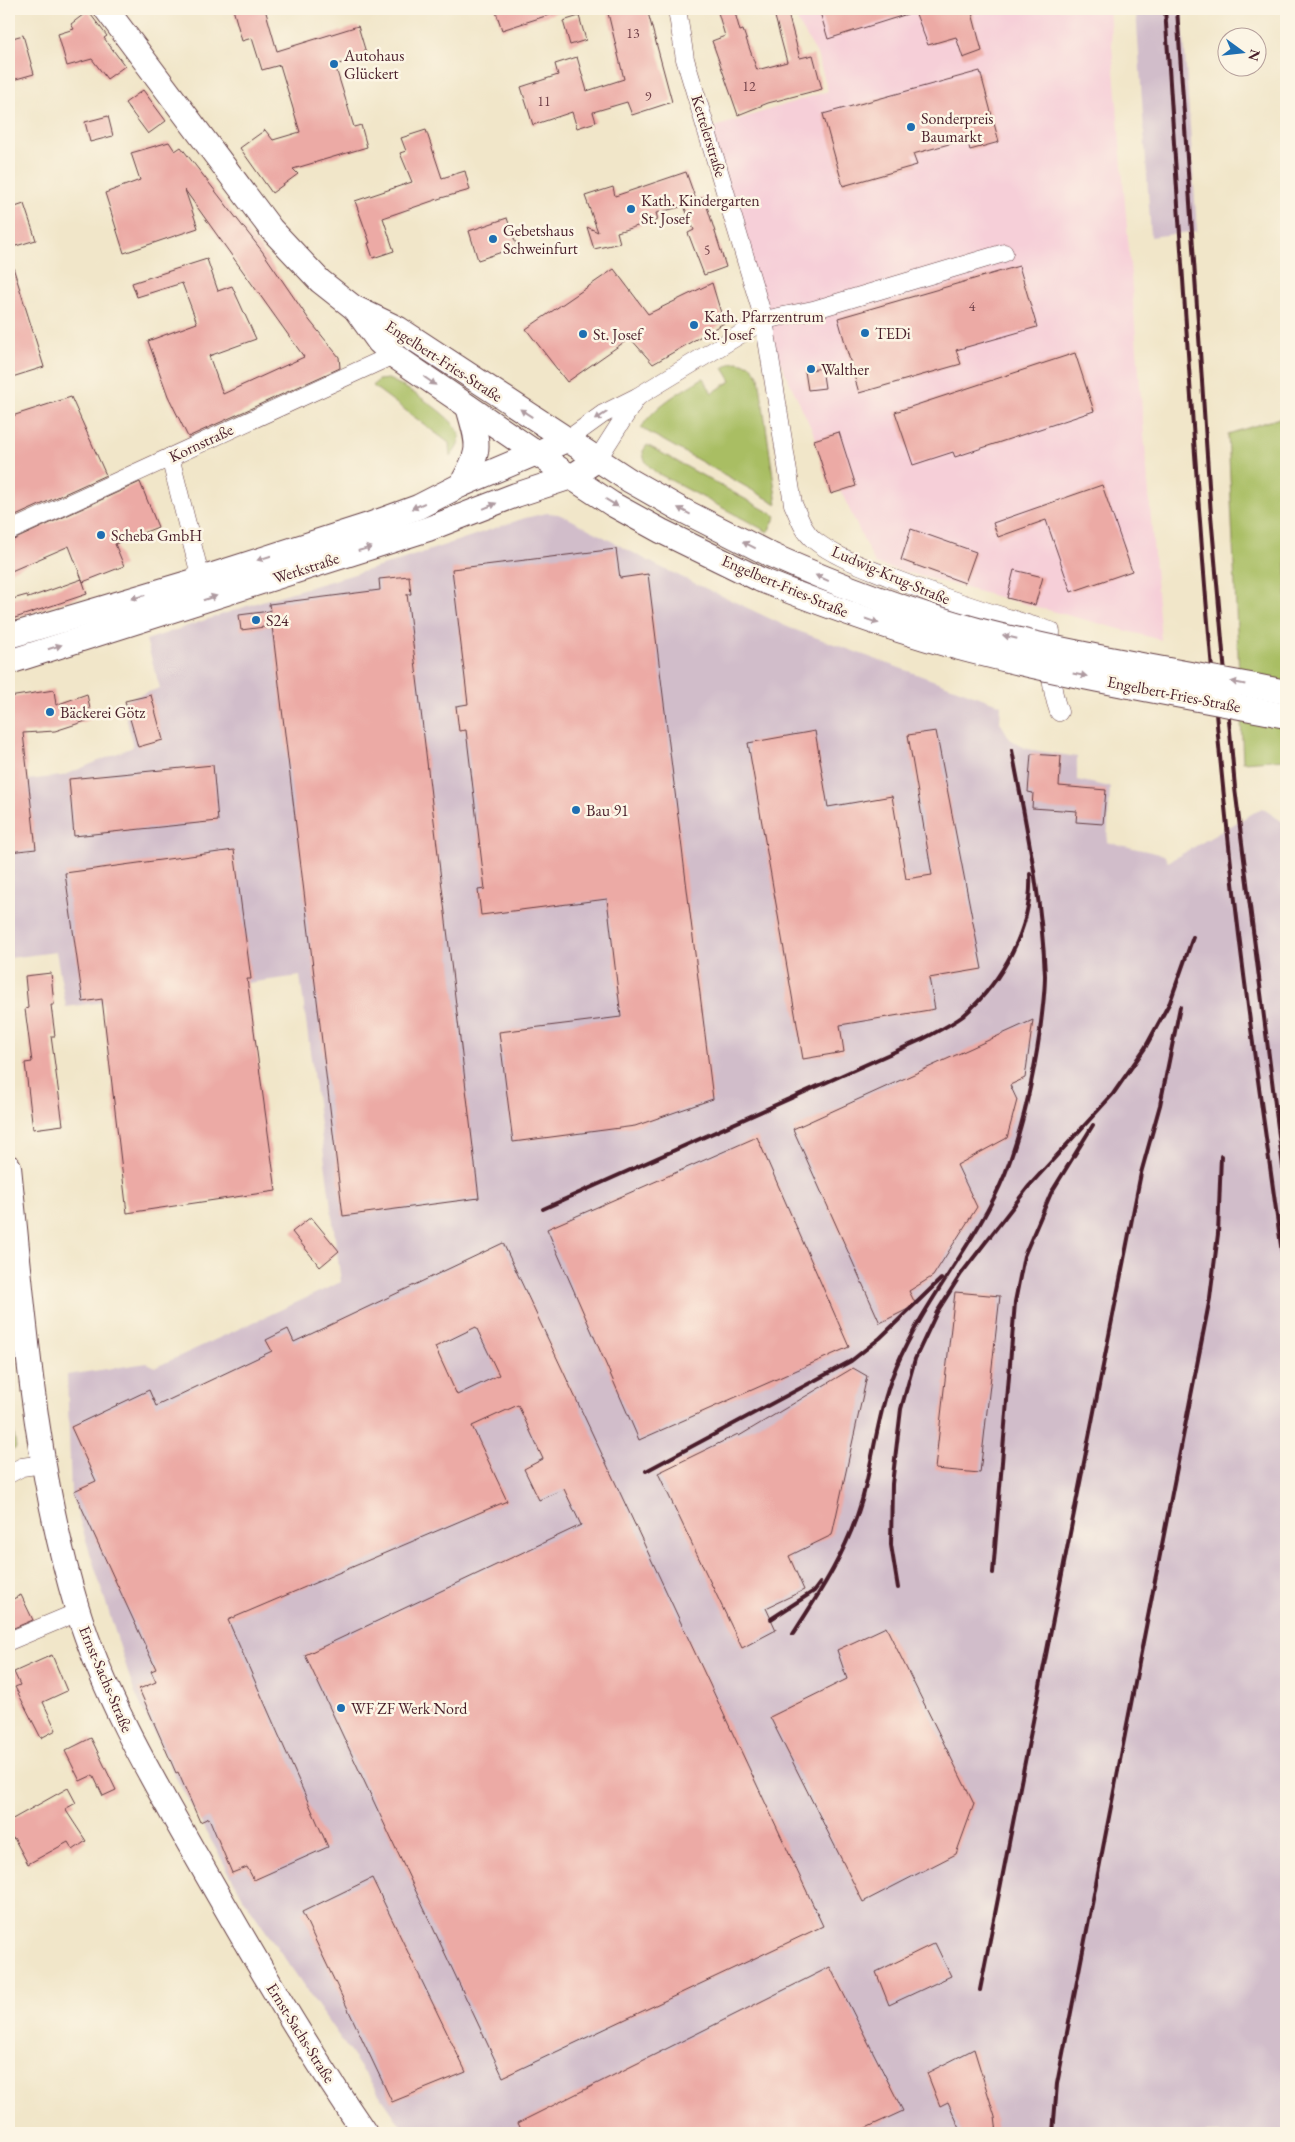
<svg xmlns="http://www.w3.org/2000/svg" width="1295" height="2142" viewBox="0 0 1295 2142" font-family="'EB Garamond',serif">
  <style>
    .built { fill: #f6cfd8 }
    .industrial { fill: #d1bdca }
    .green { fill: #a9be63; stroke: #7a6e47 }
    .building { fill: #ecaaa5; fill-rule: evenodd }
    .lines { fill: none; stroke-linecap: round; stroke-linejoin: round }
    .street-casing { stroke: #633d43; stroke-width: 19 }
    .secondary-casing { stroke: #633d43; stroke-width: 26 }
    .street { stroke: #fff; stroke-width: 18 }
    .secondary { stroke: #fff; stroke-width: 24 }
    .rail { stroke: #4a1f2b; stroke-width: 4 }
    .secondary-bridge-casing { stroke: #633d43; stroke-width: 26; stroke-linecap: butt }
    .secondary-bridge { stroke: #fff; stroke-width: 24 }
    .oneway { fill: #ae9aa0 }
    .poi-dot { fill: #1f6fb2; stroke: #fcf5e5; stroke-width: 2 }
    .labels { text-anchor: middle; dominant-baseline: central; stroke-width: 5; stroke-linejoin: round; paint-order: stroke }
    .number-label { font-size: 14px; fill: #72424a }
    .poi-label { font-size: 16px; fill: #4a1f2b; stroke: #fcf5e5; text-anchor: start }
    .street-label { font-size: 16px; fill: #4a1f2b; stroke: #fcf5e5 }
  </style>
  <rect width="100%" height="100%" fill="#fcf5e5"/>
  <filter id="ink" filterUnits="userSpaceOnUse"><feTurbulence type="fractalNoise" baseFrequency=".02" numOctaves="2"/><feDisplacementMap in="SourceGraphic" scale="10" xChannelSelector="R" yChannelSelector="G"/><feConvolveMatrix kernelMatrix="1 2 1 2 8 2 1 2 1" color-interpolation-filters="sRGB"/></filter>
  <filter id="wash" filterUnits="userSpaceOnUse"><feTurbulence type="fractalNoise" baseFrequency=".0096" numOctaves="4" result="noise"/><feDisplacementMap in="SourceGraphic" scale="20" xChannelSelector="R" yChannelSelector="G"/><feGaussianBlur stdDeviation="1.12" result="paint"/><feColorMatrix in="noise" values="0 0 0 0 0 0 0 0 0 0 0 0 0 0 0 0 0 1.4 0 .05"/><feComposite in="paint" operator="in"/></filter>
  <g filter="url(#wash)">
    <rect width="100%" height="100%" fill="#f1e6c9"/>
    <path class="built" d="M790,9H1109L1161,640L875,564L759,317L696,133L828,91L817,54Z"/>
    <g class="industrial">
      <path d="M1136,9H1182L1197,231L1151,237Z"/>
      <path d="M547,513L558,514L570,519L658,566L790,628L1001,705L1000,722L1010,739L1025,748L1032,750L1077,757V780L1110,787L1107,842L1164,855L1168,862L1262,808L1286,824V2133H406L245,1901L176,1778L134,1691L71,1493L67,1375L147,1363L156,1367L341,1282L300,976L66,1007L56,952L9,958V782L62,776L133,747L123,701L160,688L146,640L265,600L389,564L525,518Z"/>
    </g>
    <g class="green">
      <path d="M738,362L751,365L759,377L777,504L641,428C655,405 680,392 703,378L712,393L731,381L723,368L731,363Z"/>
      <path d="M388,379C404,385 454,417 459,433C461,443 456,450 450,457L449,443L373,386L378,380Z"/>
      <path d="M1286,416V759L1243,762L1228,434Z"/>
      <path d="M647,445L776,516L768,532L657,473C649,467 643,461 643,451Z"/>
      <path d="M9,1397L16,1448L9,1452Z"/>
    </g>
    <g id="blocks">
      <g class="building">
        <path d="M233,9H265L277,51L358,26L367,56L335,65L354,127L361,125L367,147L293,169L298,174L272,193L240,148L265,130L273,140L300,132L280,65L262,70L252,38L242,41Z"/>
        <path d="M495,9H558V12L502,30Z"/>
        <path d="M647,9L672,102L632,115L627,102L593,112L596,122L577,128L572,112L533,125L521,87L558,75L555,64L577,57L587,91L624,79L608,13Z"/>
        <path d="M717,9H734L740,31L743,30L757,70L787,62L774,13L787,10L800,58L813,55L822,89L768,103L738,115L712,41L725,36Z"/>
        <path d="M819,9H913L914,12L828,39Z"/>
        <path d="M914,9H971L982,51L963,58L956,37L928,45Z"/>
        <path d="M88,11L107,36L104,38L125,66L107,79L92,59L67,66L58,34L74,29L71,24Z"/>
        <path d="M579,16L586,40L570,45L563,21Z"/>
        <path d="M23,35L34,74L9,81V39Z"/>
        <path d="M980,71L999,142L970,150L967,139L913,154L917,165L843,186L823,114Z"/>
        <path d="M143,90L166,121L148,134L125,103Z"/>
        <path d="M108,116L113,136L90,142L85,122Z"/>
        <path d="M426,130L442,178L465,171L470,190L441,198L383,218L394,251L373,258L368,243H370L355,201L412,182L400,153L406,151L401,138Z"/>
        <path d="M169,142L175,151L181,147L262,251L310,321L339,357L340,368L188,437L168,396L148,341L197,323L182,283L137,297L132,283L207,259L218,291L232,286L256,339L209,356L223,394L304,357L185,190L198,228L124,253L105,193L140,180L131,153Z"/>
        <path d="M686,172L696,200L704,197L726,267L704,275L688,233L694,230L684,206L656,213L658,220L617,232L620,243L594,249L587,227L598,232L585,196L613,187L615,196Z"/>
        <path d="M24,204L36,240L9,248V209Z"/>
        <path d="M507,218L517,247L478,260L469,231Z"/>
        <path d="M9,264H12L44,367L9,378Z"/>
        <path d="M1019,266L1037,327L956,350L961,364L859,393L838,318Z"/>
        <path d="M614,269L648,314L712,283L724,323L653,364L630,338L567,382L526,329Z"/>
        <path d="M1075,353L1094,411L955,457L953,452L913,465L895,412Z"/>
        <path d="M822,368L825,388L808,390L805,371Z"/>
        <path d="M71,397L106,475L9,519V417Z"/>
        <path d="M839,432L856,486L831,494L814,440Z"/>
        <path d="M140,482L158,527L115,544L124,566L83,582L69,546L9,572V542Z"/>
        <path d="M1102,485L1132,571L1071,592L1046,520L998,537L993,523Z"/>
        <path d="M911,529L976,552L965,583L901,560Z"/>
        <path d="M616,549L620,578L648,574L713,1099L635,1126L513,1142L499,1032L621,1017L607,899L481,915L478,890L485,889L466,730L459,731L456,706L468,704L452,569Z"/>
        <path d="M1014,570L1043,577L1035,605L1007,598Z"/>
        <path d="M409,576L411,594H407L479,1198L343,1216L272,626L241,630L239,615L270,611L269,604L380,590L379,579Z"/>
        <path d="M82,579L87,594L9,620V600L27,595L28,598Z"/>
        <path d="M54,690L56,705L87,694L92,719L55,731L23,733L36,849L9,852V697Z"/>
        <path d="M151,695L163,740L138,747L125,701Z"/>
        <path d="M815,731L828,807L892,796L906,879L932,875L908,735L936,731L982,969L929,978L935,1009L840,1025L844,1052L803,1059L748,743Z"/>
        <path d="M1031,754L1061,756L1059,786L1106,790L1103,824L1076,822L1077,811L1032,808L1033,793L1028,792Z"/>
        <path d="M213,765L218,821L74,836L69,779Z"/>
        <path d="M234,850L251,979H247L276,1191L127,1213L102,999L83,1002L65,873Z"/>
        <path d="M51,973L54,1005H51L55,1036H51L63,1125L33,1129L25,1063L32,1062L25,1009L28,1008L25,976Z"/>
        <path d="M1033,1020L1025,1078L1010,1085L1017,1100L1007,1138L957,1165L977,1207L933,1276L909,1291L916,1305L880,1323L793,1129Z"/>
        <path d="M757,1137L849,1347L639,1440L547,1229Z"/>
        <path d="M311,1217L339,1251L320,1267L292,1232Z"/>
        <path d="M503,1243L823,1926L503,2077L305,1655L581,1525L564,1489L539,1500L524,1469L543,1459L518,1405L472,1426L507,1501L228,1620L328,1847L254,1880L247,1867L232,1873L209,1818L200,1822L178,1772L176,1773L139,1689L156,1682L151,1671L156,1669L74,1491L96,1481L71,1427L149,1390L156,1406L272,1351L266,1340L288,1329L294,1342ZM476,1327L499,1375L457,1395L435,1347Z"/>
        <path d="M955,1292L1000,1296L980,1473L935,1469Z"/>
        <path d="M853,1368L867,1376L832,1535L789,1556L804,1590L766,1608L776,1630L742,1648L658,1473L738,1434L739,1436Z"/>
        <path d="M21,1595L33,1620L9,1630V1601Z"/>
        <path d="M886,1627L974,1804L956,1854L863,1902L770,1717L847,1679L837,1650Z"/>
        <path d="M52,1655L67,1691L43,1702L56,1730L41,1738L15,1687L20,1685L14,1672Z"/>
        <path d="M91,1738L116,1790L103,1796L93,1775L80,1781L65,1751Z"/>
        <path d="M68,1788L76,1803L65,1809L86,1841L73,1850L68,1842L28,1864L14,1838L9,1841V1821Z"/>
        <path d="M372,1878L466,2072L392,2102L302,1912Z"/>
        <path d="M935,1943L951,1976L889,2005L876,1972Z"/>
        <path d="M830,1967L903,2111L855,2133H523L518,2123Z"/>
        <path d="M974,2049L995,2117L997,2133H962L948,2102L940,2106L927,2073Z"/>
      </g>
    </g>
  </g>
  <g filter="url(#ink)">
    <use href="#blocks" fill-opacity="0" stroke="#633d43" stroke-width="1"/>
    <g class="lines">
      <defs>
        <g id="street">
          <path d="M677,9L685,59L764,320L793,504C799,517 803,531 814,540C835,557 865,567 889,577C943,598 996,615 1051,631C1050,659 1049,685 1059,712"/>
          <path d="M567,440L603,414L637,397L764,320L813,310L1004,253"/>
          <path d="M170,457L201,579"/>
          <path d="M597,460L637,397"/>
          <path d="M9,531L393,355"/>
          <path d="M9,1474L22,1467L43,1464"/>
          <path d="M9,1641L78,1612"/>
        </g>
        <g id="secondary">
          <path d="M106,9L271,229L320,281L353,307L399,329L629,480L680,509L771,555"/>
          <path d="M356,310L379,342L393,355L571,477L612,504L661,531L761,580"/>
          <path d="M461,485C482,449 479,446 468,407"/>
          <path d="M9,636L201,579L366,526L418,507L461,485L567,440"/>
          <path d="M9,662L428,529L516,495L571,477L597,460"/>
          <path d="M9,1167C24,1315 34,1466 77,1608C104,1696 150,1775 195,1854C249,1949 303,2043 365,2133"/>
        </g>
      </defs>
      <use href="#street" class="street-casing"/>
      <use href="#secondary" class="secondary-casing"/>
      <use href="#street" class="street"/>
      <use href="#secondary" class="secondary"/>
      <g class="rail">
        <path d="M1165,9C1184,285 1199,561 1228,836C1243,985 1266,1134 1286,1282"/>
        <path d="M1177,9L1211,515L1235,788L1286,1191"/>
        <path d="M543,1209L923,1039C936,1032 951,1025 963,1016C1002,982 1033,927 1030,874"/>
        <path d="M646,1471L851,1361L880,1338L941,1279"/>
        <path d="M993,1573L1015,1302L1024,1256L1051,1193L1093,1125"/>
        <path d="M898,1588L891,1545L892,1484L901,1409L915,1359L937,1312L961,1274L1029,1186L1113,1094L1145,1048L1170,1002L1193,937"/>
        <path d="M771,1619L814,1591L820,1583"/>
        <path d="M793,1634C821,1591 848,1549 862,1500C874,1456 878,1410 896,1367C925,1299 977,1242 1005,1174C1023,1128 1033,1080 1040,1031C1042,1013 1045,994 1045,975C1042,899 1026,825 1012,750"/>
        <path d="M980,1990L1141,1173L1160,1105L1180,1007"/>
        <path d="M1053,2133L1057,2084L1210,1298L1218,1234L1221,1156"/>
      </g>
      <defs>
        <g id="secondary-bridge">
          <path d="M771,555C838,585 907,611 978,630C1079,656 1184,672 1286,692"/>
          <path d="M761,580C829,607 900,633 971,651C1075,678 1181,695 1286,716"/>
        </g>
      </defs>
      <use href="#secondary-bridge" class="secondary-bridge-casing"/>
      <use href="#secondary-bridge" class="secondary-bridge"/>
    </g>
    <defs><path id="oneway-solid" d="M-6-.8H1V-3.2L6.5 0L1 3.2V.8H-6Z" transform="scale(1.25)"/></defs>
    <g class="oneway">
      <use href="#oneway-solid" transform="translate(430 381) rotate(35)"/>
      <use href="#oneway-solid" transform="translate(526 413) rotate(-147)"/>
      <use href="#oneway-solid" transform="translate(601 416) rotate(147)"/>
      <use href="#oneway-solid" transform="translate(612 503) rotate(31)"/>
      <use href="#oneway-solid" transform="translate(418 506) rotate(156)"/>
      <use href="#oneway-solid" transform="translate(490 506) rotate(-23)"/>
      <use href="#oneway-solid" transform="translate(684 511) rotate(-152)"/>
      <use href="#oneway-solid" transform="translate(749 545) rotate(-154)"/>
      <use href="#oneway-solid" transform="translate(365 549) rotate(-16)"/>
      <use href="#oneway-solid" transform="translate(264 558) rotate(162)"/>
      <use href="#oneway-solid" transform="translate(822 578) rotate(-156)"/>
      <use href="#oneway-solid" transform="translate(138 597) rotate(164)"/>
      <use href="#oneway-solid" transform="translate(210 598) rotate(-18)"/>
      <use href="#oneway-solid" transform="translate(872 621) rotate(19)"/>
      <use href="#oneway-solid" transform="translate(1010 637) rotate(-167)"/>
      <use href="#oneway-solid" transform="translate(55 647) rotate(-18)"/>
      <use href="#oneway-solid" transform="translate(1080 675) rotate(11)"/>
      <use href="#oneway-solid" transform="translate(1238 683) rotate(-169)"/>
    </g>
  </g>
  <g class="poi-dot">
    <circle cx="334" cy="64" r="5"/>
    <circle cx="911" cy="127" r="5"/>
    <circle cx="631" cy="209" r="5"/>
    <circle cx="493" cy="239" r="5"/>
    <circle cx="694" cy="325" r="5"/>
    <circle cx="865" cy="333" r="5"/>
    <circle cx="583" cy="334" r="5"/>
    <circle cx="811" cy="369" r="5"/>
    <circle cx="101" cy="535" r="5"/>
    <circle cx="256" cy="620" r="5"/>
    <circle cx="50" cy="712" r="5"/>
    <circle cx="576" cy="810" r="5"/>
    <circle cx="341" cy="1708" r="5"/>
  </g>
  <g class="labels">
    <g class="number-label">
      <text x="633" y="33">13</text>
      <text x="749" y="86">12</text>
      <text x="648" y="96">9</text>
      <text x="544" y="101">11</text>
      <text x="707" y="250">5</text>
      <text x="972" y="306">4</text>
    </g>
    <g class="poi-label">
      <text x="344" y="55">Autohaus<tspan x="344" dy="18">Glückert</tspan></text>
      <text x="921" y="118">Sonderpreis<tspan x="921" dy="18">Baumarkt</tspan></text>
      <text x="641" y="200">Kath. Kindergarten<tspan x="641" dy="18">St. Josef</tspan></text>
      <text x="503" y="230">Gebetshaus<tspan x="503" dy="18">Schweinfurt</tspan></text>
      <text x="704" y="316">Kath. Pfarrzentrum<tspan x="704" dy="18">St. Josef</tspan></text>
      <text x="875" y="333">TEDi</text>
      <text x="593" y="334">St. Josef</text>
      <text x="821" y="369">Walther</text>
      <text x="111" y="535">Scheba GmbH</text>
      <text x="266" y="620">S24</text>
      <text x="60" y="712">Bäckerei Götz</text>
      <text x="586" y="810">Bau 91</text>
      <text x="351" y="1708">WF ZF Werk Nord</text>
    </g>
    <g class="street-label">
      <text transform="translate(709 136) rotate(73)">Kettelerstraße</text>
      <text transform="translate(444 361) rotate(33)">Engelbert-Fries-Straße</text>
      <text transform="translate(201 443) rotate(-25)">Kornstraße</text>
      <text transform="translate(306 568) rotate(-18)">Werkstraße</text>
      <text transform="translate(891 575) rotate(23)">Ludwig-Krug-Straße</text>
      <text transform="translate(785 586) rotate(23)">Engelbert-Fries-Straße</text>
      <text transform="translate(1174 694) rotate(11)">Engelbert-Fries-Straße</text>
      <text transform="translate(106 1679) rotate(67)">Ernst-Sachs-Straße</text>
      <text transform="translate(301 2033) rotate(58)">Ernst-Sachs-Straße</text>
    </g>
  </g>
  <rect width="1295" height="2142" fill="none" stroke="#fcf5e5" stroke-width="30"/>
  <g transform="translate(1242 52) rotate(105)"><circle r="24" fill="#fcf5e5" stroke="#b59f9b"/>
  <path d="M0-4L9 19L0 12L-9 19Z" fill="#1f6fb2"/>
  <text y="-8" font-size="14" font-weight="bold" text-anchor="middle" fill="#4a1f2b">N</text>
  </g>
</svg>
